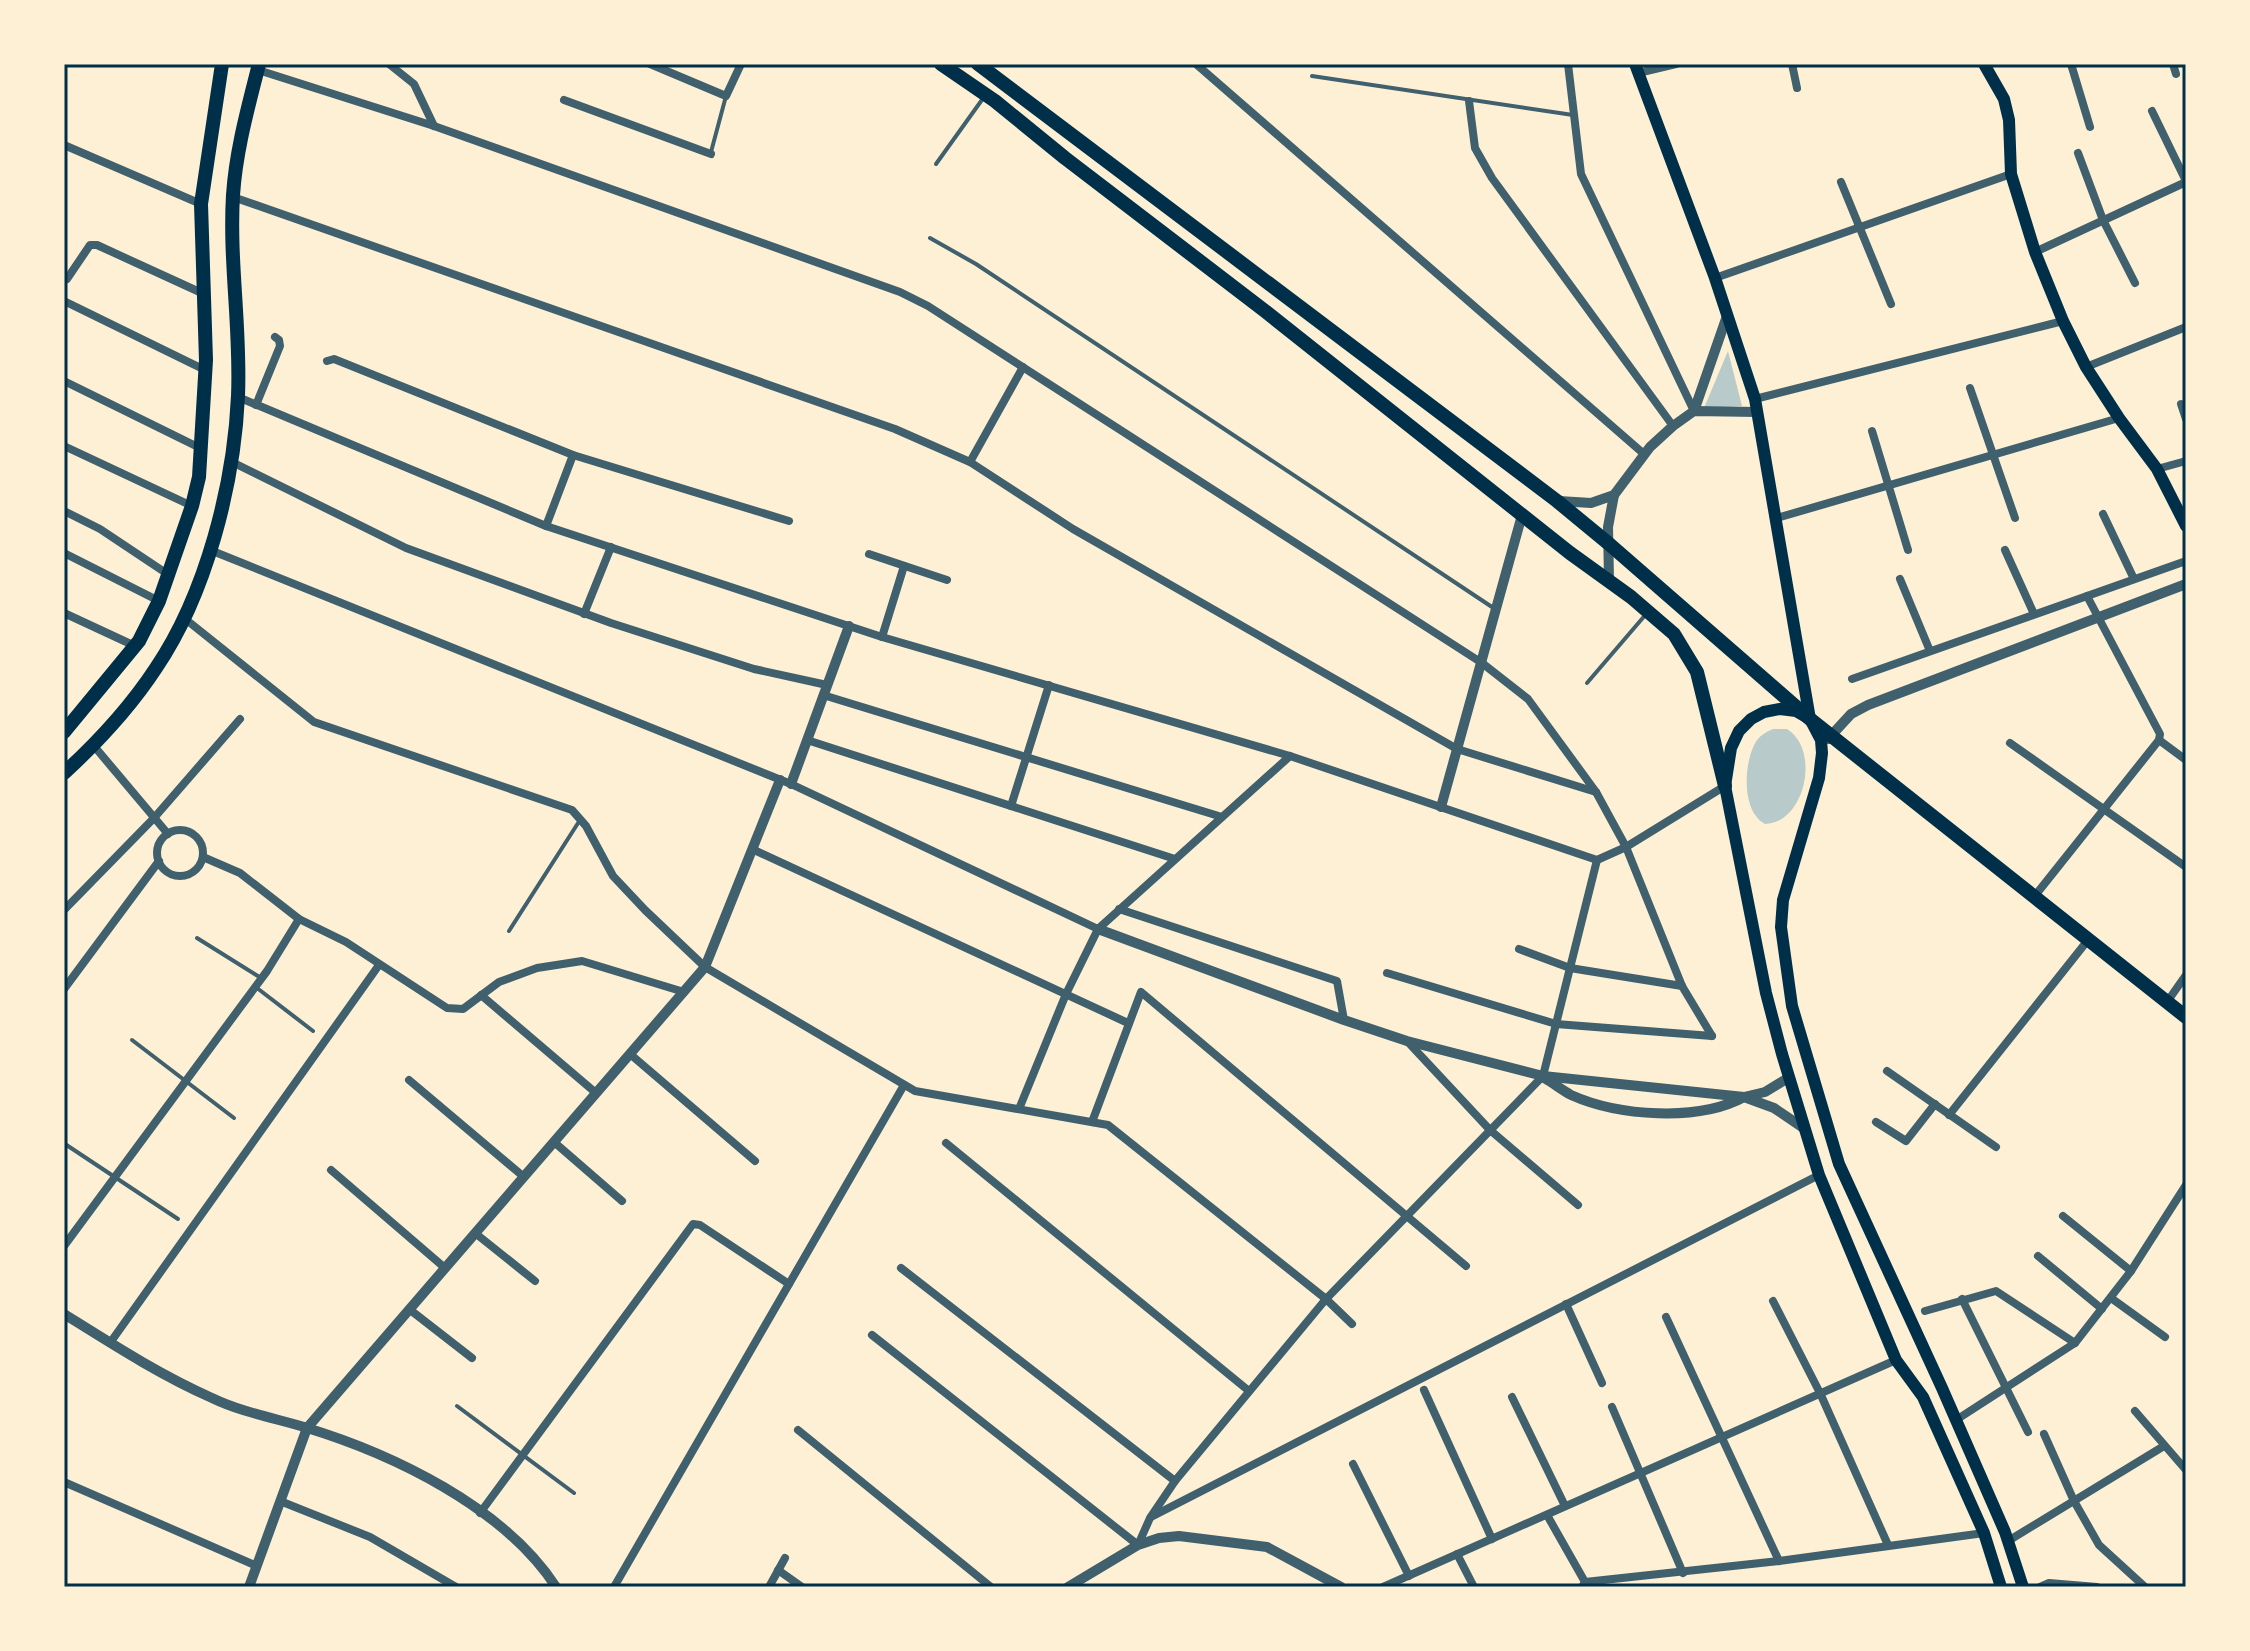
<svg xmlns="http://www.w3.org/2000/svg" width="2250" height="1651" viewBox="0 0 2250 1651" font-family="Helvetica,sans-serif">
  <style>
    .green { fill: #b9caca }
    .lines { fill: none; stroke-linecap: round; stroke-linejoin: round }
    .service { stroke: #3f606c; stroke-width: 4 }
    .minor { stroke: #3f606c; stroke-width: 8 }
    .tertiary { stroke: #3f606c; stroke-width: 10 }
    .secondary { stroke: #003049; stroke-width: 12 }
    .primary { stroke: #003049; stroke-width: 14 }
    .neatline { fill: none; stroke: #003049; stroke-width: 3 }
  </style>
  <rect width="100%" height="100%" fill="#fdf0d5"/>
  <g class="green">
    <path d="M1728,351L1742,406L1704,408Z"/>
    <path d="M1773,729H1787C1821,750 1805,823 1765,824C1741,812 1743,761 1757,740C1761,735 1766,732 1773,729Z"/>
  </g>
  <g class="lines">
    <g class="service">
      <path d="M1312,76L1573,115"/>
      <path d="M711,152L726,96"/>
      <path d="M936,164L984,97"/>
      <path d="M930,238L976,264L1495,609"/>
      <path d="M1587,683L1647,613"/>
      <path d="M509,931L580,820"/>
      <path d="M197,938L261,978"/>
      <path d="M257,988L313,1031"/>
      <path d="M132,1040L234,1118"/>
      <path d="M65,1144L178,1219"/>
      <path d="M457,1406L574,1493"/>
    </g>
    <g class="minor">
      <path d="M389,64L414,84L434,126"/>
      <path d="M650,64L726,96L741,64"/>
      <path d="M1196,64L1644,454"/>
      <path d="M1568,64L1581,174L1694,411"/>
      <path d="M1792,64L1797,88"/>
      <path d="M2071,64L2090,127"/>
      <path d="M2173,64L2176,74"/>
      <path d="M258,70L434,126L900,292L928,306L1482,663L1528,699L1596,792L1626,847L1682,986L1712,1036"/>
      <path d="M1638,73L1676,64"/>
      <path d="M564,100L711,154"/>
      <path d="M1469,101L1475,148L1492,178L1673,426"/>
      <path d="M2152,111L2186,181"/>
      <path d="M64,145L201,204"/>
      <path d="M2078,153L2103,220L2135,283"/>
      <path d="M1841,182L1891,304"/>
      <path d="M233,197L895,429L970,462L1073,529L1457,749L1596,792"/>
      <path d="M2035,252L2186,182"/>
      <path d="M1715,278L2011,174"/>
      <path d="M67,279L90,245H97L204,294"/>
      <path d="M64,301L205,370"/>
      <path d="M327,361L334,359L573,455L789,521"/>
      <path d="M2086,367L2186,327"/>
      <path d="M64,381L200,448"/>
      <path d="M1970,388L2015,518"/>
      <path d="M238,397L546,526L882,637L1290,756L1597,860"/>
      <path d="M1755,399L2063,321"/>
      <path d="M2181,404L2186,419"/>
      <path d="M256,405L280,346L279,340L275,337"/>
      <path d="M1872,431L1908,550"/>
      <path d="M64,446L192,506"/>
      <path d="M232,462L406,548L611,623L754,669L827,685"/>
      <path d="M970,462L1023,367"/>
      <path d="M2157,469L2186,461"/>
      <path d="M64,511L100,529L169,575"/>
      <path d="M2103,514L2134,579"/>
      <path d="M1777,518L2119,418"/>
      <path d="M546,526L573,455"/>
      <path d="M210,550L791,784L1098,929"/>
      <path d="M2005,550L2034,614"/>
      <path d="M64,553L159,601"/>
      <path d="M869,554L947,580"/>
      <path d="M1900,579L1930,651"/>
      <path d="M64,613L135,646"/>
      <path d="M584,614L611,547"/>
      <path d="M184,618L314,722L572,810L586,826L613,876L645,910L705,967L915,1091L1108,1125L1326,1299L1352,1324"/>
      <path d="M882,637L904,566"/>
      <path d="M1852,679L2186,561"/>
      <path d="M823,695L1222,817"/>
      <path d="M807,740L1175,859"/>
      <path d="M2159,740L2186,760"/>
      <path d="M2010,743L2186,867"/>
      <path d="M94,746L168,834"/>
      <path d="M1011,806L1049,685"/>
      <circle cx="180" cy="853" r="23"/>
      <path d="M752,849L1128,1023"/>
      <path d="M203,857L240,873L299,919L346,942L447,1008L463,1009L499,982L537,968L582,961L684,992"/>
      <path d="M1597,860L1626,847L1725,786"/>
      <path d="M2034,897L2159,740L2160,734L2087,596"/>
      <path d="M1119,909L1337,981L1344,1020"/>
      <path d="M64,910L154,818L240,719"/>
      <path d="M1519,949L1570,968L1682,986"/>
      <path d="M1387,973L1556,1024L1712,1036"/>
      <path d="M64,989L159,861"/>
      <path d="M481,995L596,1093"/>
      <path d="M2167,1002L2186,975"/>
      <path d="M1407,1041L1490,1130L1578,1205"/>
      <path d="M630,1054L755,1161"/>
      <path d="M1887,1071L1996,1147"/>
      <path d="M409,1080L524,1177"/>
      <path d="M1019,1109L1066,994L1098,929L1290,756"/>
      <path d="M1949,1115L2088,940"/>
      <path d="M1092,1122L1141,992L1466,1266"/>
      <path d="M1876,1122L1906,1141L1935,1104"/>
      <path d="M554,1142L622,1201"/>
      <path d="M946,1143L1249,1391"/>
      <path d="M331,1170L445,1268"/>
      <path d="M2063,1216L2131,1271"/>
      <path d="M475,1233L535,1281"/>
      <path d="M64,1246L267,971L299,919"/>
      <path d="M2038,1256L2102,1309"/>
      <path d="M901,1268L1175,1481"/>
      <path d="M2111,1298L2165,1337"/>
      <path d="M1962,1299L2028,1432"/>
      <path d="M1773,1301L1820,1393L1888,1545"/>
      <path d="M1566,1304L1602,1383"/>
      <path d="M409,1309L472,1358"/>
      <path d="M1925,1311L1996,1291L2075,1343"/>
      <path d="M1666,1317L1779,1561"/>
      <path d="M872,1335L1138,1545L1150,1518L1175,1481L1326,1299L1543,1076L1597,860"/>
      <path d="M110,1343L379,965"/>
      <path d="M1424,1390L1492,1539"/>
      <path d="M1512,1397L1565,1506"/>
      <path d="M1612,1407L1683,1573"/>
      <path d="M2135,1411L2186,1470"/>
      <path d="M1956,1420L2075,1343L2131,1271L2186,1185"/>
      <path d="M798,1430L991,1587"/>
      <path d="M2044,1434L2074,1501L2099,1545L2145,1587"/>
      <path d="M1353,1464L1409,1576"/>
      <path d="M64,1482L257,1566"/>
      <path d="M280,1501L370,1537L456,1587"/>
      <path d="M480,1513L693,1224L700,1225L789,1284"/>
      <path d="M1547,1515L1585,1582"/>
      <path d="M1151,1517L1819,1175"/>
      <path d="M2008,1541L2164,1446"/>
      <path d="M1457,1554L1474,1587"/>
      <path d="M778,1570L802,1587"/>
      <path d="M614,1587L904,1085"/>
      <path d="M769,1587L785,1558"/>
      <path d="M1383,1587L1896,1360"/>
      <path d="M1582,1587L1585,1582L1779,1561L1984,1533"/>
      <path d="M2040,1587L2049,1583L2097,1587"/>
    </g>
    <g class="tertiary">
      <path d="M1694,411L1727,316"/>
      <path d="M1559,501L1591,503L1614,495L1650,447L1673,426L1694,411L1757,412"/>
      <path d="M1609,580L1608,527L1614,495"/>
      <path d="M1828,739L1851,714L1868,705L2186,584"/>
      <path d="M791,784L849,626"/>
      <path d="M1441,807L1522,515"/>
      <path d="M1098,929L1344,1020L1407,1041L1543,1076L1744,1097L1765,1092L1788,1078"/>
      <path d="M1544,1078C1553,1083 1562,1090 1571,1095C1618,1116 1698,1122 1744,1097L1774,1108L1805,1129"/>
      <path d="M64,1314C112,1344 160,1375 212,1398C241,1412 274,1418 304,1427C393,1454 504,1507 556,1587"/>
      <path d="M249,1587L307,1428L705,967L780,780"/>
      <path d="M1068,1587L1138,1545L1159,1538L1179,1536L1267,1547L1341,1587"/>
    </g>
    <g class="secondary">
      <path d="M1635,64L1715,278L1755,399L1810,719"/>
      <path d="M1984,64L2004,99L2009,120L2011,174L2035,252L2063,321L2086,367L2119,418L2157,469L2186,526"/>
      <path d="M2001,1587L1984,1533L1923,1397L1896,1360L1819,1175L1782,1054L1766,993L1725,786L1731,748L1739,731L1751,719L1764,712L1780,709L1796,711L1810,719L1821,740L1822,753L1819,778L1783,900L1781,927L1792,1006L1839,1164L1942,1388L2005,1532L2023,1587"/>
    </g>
    <g class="primary">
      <path d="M941,64L995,101L1065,158L1265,311L1570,553L1631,597L1674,634L1697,672L1725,786"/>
      <path d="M978,64L1557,501L1608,543L1810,719L2186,1017"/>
      <path d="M64,732L139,641L159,601L192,506L199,477L206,360L201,204L222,64"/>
      <path d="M64,773C98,742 131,706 156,668C206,594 234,485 238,396C241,329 229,262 233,195C236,150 248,108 259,64"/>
    </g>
  </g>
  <rect width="2250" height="1651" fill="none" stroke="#fdf0d5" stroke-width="132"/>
  <rect x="66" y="66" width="2118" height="1519" class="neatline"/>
</svg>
